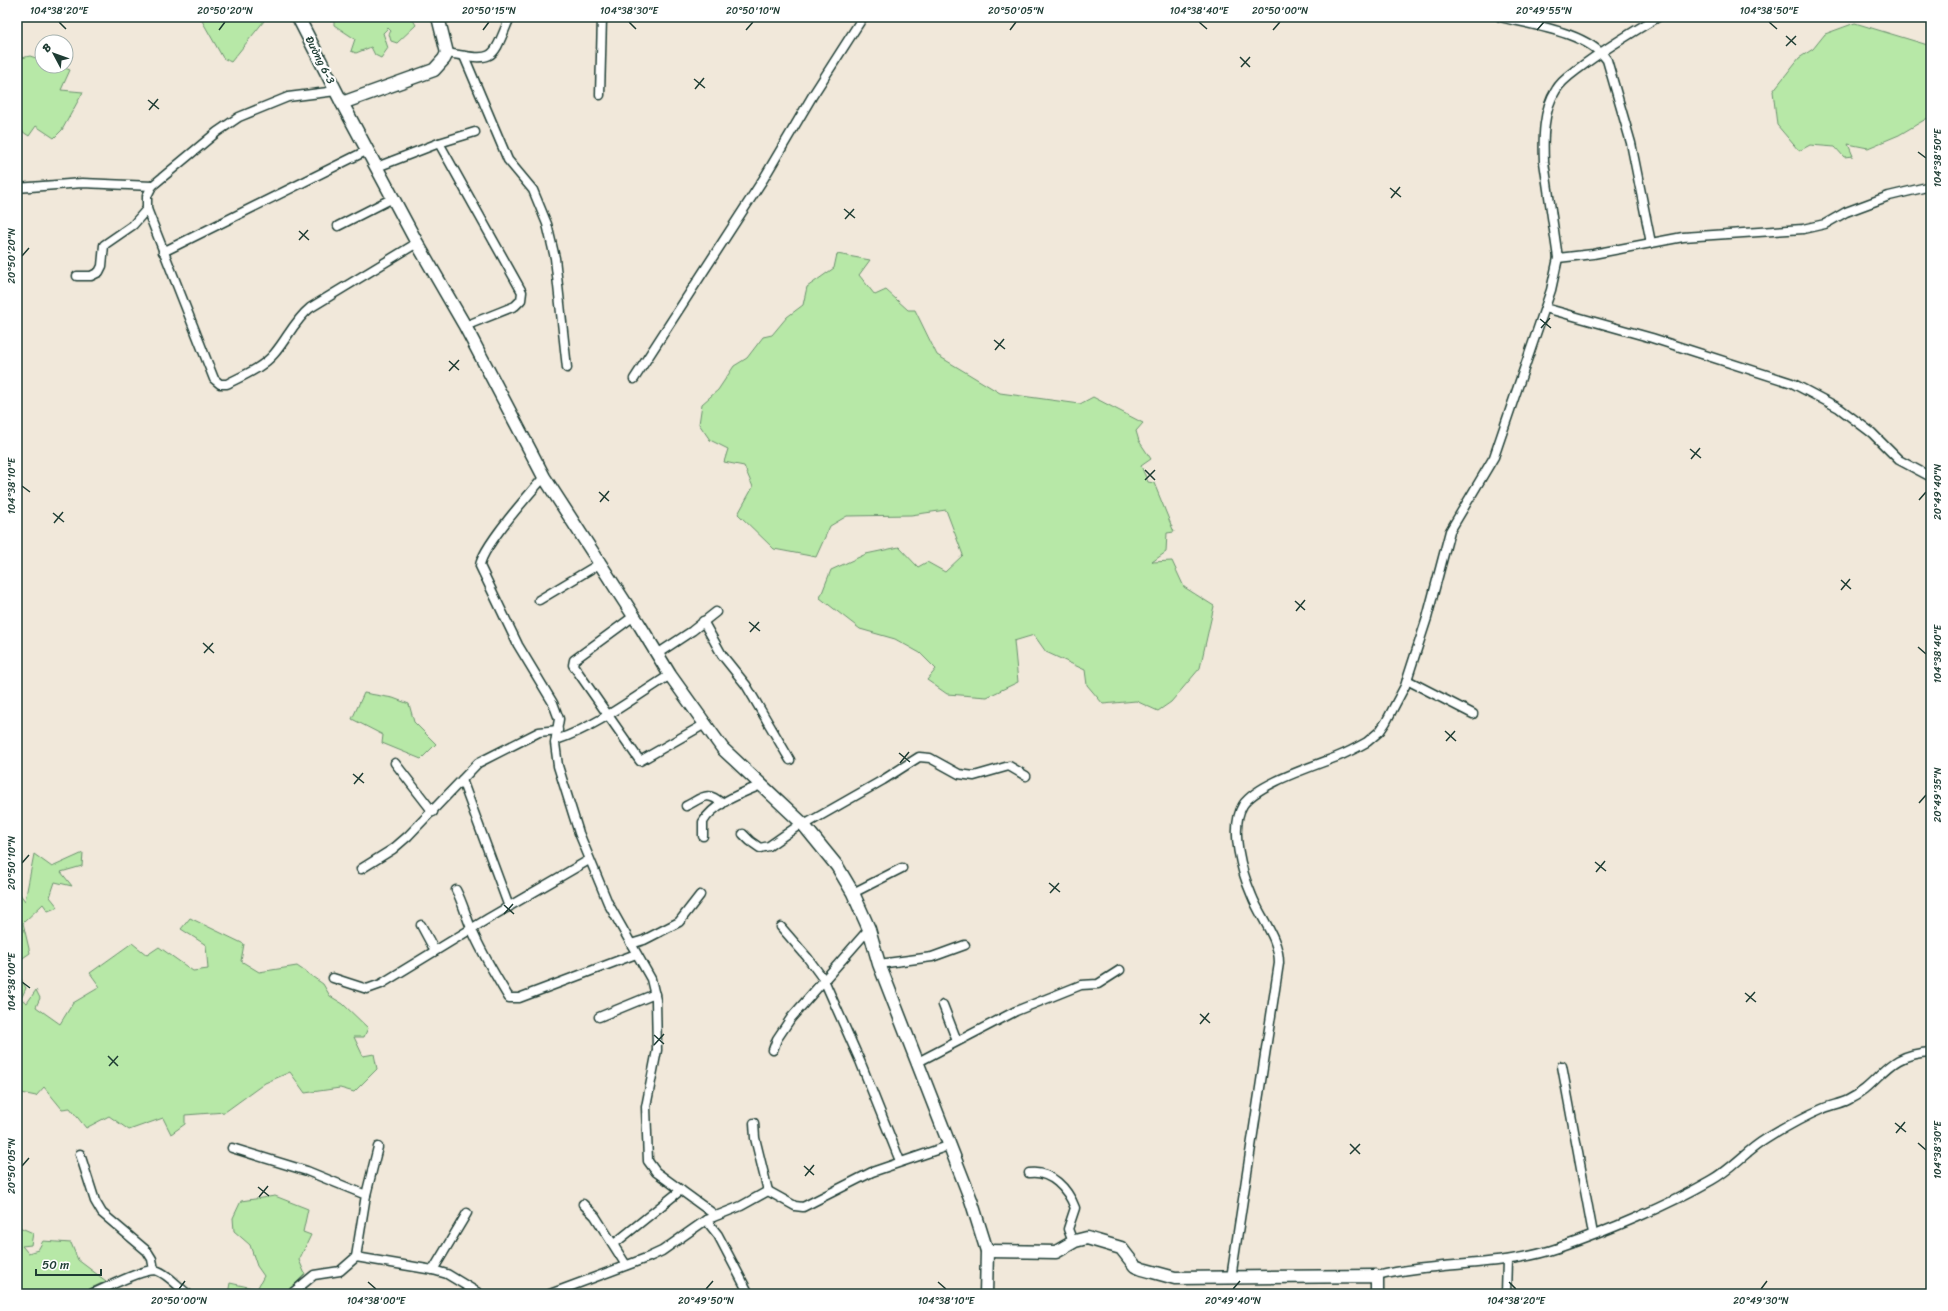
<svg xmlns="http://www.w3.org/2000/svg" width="1948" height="1311" viewBox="0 0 1948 1311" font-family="Sriracha,sans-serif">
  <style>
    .green { fill: #b7e8a7; stroke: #6b926e }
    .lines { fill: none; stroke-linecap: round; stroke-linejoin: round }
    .street-casing { stroke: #1f3d34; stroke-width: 11 }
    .secondary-casing { stroke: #1f3d34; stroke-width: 15 }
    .street { stroke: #fff; stroke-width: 8 }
    .secondary { stroke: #fff; stroke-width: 12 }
    .ticks { fill: none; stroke: #1f3d34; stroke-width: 1.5 }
    .labels { text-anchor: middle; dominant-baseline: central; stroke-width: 4; stroke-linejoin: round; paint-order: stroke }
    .street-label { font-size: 11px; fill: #1f3d34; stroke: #fff }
    .neatline { fill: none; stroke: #1f3d34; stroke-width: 1.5 }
    .ticks-label { font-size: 10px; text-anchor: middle; fill: #1f3d34 }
  </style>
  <rect width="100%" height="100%" fill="#f1e8da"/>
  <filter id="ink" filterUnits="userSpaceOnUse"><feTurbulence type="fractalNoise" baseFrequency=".025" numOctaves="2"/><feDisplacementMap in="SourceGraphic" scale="8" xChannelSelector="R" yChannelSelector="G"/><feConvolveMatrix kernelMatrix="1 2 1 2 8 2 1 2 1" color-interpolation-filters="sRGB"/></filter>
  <g filter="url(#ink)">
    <g class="green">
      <path d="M186,17H258L264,21L231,62L223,58L201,19Z"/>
      <path d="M334,17H411L416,25L397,43L391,41L389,34L391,31L388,28L383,33L388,48L381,58L375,55L371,47L356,53L351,51L355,39L334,25Z"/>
      <path d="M1855,23L1931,46V116L1899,135L1868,148L1848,144L1853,156L1844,157L1835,147L1810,145L1799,151L1777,125L1773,91L1799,58L1813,49L1825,34Z"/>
      <path d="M30,56L42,60V66H60L70,70L61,90L83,92L62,130L54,138L36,126L29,136L17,128V59Z"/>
      <path d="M837,254L870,260L859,275L875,295L886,290L908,310H915L937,355L1000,393L1080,404L1093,397L1143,423L1136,431L1139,441L1151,459L1141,466L1148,482L1154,483L1174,532L1167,533L1166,552L1152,562L1172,561L1184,587L1214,606L1200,668L1171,702L1158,711L1136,701L1103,704L1087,685L1085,670L1046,652L1034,635L1014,641L1018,682L987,697L947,694L927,680L936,669L920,653L895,639L860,629L820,598L831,570L866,554L899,547L918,567L927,562L945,572L963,555L946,510L911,515L847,516L830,526L816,557L774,549L738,514L753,487L744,466L724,462L728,449L710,440L699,424L702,404L718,390L734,366L747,358L763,337L772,335L787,317L803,305L807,287L834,268Z"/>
      <path d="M364,693L393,698L409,704L414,722L436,744L421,759L382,743L383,735L352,719Z"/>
      <path d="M83,853L82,866L61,872L72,886L55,882L50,897L58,907L48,911L43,904L23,923L30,953L17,962V890L25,901L34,854L52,867Z"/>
      <path d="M190,918L244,944L241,961L259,972L297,966L323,984L330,996L343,1004L368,1028L364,1037H354L363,1056L374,1054L377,1069L354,1092L340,1088L305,1093L290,1072L265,1083L225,1112L185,1115V1124L171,1134L163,1118L129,1130L109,1116L86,1128L70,1108L62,1109L44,1087L36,1096L17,1092V987L21,979L26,988L21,999L27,1003L36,990L40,998L36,1007L60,1024L73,1003L100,987L90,973L132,943L147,955L159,947L193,971L208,969L206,945L181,929Z"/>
      <path d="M275,1196L308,1209L303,1232L311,1235L299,1260L305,1274L285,1294H228L230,1283L257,1289L264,1276L257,1266L250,1245L234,1231L233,1218L241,1201Z"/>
      <path d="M17,1226L33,1233L31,1245L22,1246L28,1253L38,1250L43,1241L71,1243L78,1260L106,1281L79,1294H17Z"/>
    </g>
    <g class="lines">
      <defs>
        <g id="street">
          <path d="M1500,17C1532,25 1587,32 1607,60L1631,143L1651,243"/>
          <path d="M447,53C496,61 491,62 510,17"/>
          <path d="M464,56L508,160L533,190L547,224L555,258L567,368"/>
          <path d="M336,91L288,97L239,117L217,132L152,186L147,196V209L214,379L220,384H227C242,376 262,368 274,354C287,339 294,321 310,308L417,243"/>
          <path d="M600,95L602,17"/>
          <path d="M439,143L475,132"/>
          <path d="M377,167L439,143L522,292L521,300L515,306L465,326"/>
          <path d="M17,188L82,183L152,186"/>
          <path d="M338,226L393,198"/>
          <path d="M163,252L368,150"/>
          <path d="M1558,258L1593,254L1683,237L1803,229L1825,224L1846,212L1889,196L1931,186"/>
          <path d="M77,276H91L99,272L102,266L104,245L133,225L147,209"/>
          <path d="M1545,308L1652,338L1792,383L1839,408L1872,433L1899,460L1931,477"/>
          <path d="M634,379L764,178L813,95L863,17"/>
          <path d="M544,477C530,493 481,548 480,566L518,645L553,703L559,719L555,743L558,766L579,833L608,903L651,979L656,1000L657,1050L646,1107L648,1161L656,1172L715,1215"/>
          <path d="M539,600L599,564"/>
          <path d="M634,616L574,660L573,665L640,761L705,724"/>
          <path d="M703,621L722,655L746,685L790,760"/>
          <path d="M657,654L692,631L716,612"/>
          <path d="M1407,680L1473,714"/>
          <path d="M556,740C598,726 633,698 670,675"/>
          <path d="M395,763L433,812"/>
          <path d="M462,780L509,907"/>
          <path d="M686,806C702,798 708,790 722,804"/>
          <path d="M804,825L883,780L919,757L930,758L959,774L974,776L1009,766L1026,776"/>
          <path d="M743,834L750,841L760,848L769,846L802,823"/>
          <path d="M703,836V822C714,803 742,793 761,785"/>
          <path d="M361,869L393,849L408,836L478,763L539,732L558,730"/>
          <path d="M456,890C463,903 466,917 472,930C482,954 496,976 509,998H519L636,954"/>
          <path d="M853,893L902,868"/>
          <path d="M421,925L435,951"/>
          <path d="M781,927L807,957L824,980L860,1061L900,1161"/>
          <path d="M631,944L644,940L679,922L700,895"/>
          <path d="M879,964L932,957L965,945"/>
          <path d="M333,978L367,989L381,984L489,918L589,860"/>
          <path d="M943,1005L957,1041"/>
          <path d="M599,1017L655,994"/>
          <path d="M773,1050L777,1039L791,1018L869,929"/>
          <path d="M918,1062L1016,1011L1081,985L1098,984L1120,970"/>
          <path d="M1562,1066L1593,1234"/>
          <path d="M754,1123L755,1138L768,1191"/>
          <path d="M232,1148L307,1171L366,1195L356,1257"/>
          <path d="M80,1154L95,1201L102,1213L147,1251L152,1259L154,1270"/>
          <path d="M1029,1173C1051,1170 1068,1189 1075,1208L1068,1229L1073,1242"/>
          <path d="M366,1195L378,1147"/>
          <path d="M583,1204L595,1216L626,1265"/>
          <path d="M706,1220L718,1235L749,1294"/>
          <path d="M614,1244L681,1190"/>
          <path d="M433,1270L467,1213"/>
          <path d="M1377,1276C1436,1261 1500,1268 1558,1248C1608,1231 1667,1206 1712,1180C1732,1169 1746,1151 1766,1139C1784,1128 1803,1117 1822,1109C1831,1105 1840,1104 1848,1100C1883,1083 1884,1054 1931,1052"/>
          <path d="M1231,1278L1279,963C1279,938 1261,919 1252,896C1242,873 1229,828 1243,805C1258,783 1315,766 1339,756C1349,752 1358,747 1367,742L1380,731L1386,722L1405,686L1427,618L1450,531L1494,457L1551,290L1558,258L1544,162C1543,139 1543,110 1556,90C1561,81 1570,75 1578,69C1604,49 1631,33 1658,17"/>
          <path d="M91,1294C105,1289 146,1266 158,1271C169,1275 178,1287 188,1294"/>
          <path d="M291,1294L314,1275L340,1271L356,1257L433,1270L447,1274L480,1294"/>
          <path d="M550,1294L649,1257L662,1251L706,1220L741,1206L768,1191L795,1206L803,1207L872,1172L951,1145"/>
          <path d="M1506,1294L1507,1260"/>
        </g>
        <g id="secondary">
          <path d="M298,17L342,103L417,243L465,326L544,477L639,624L670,675L723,749L802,823L837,866L853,893L869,929L879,964L971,1200L987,1251L986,1294"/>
          <path d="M342,103L434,70L444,59L447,53L438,17"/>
          <path d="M987,1251L1056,1252L1075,1241L1087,1238L1121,1248L1135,1266L1142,1269L1175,1278L1377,1276V1294"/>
        </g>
      </defs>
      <use href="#street" class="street-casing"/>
      <use href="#secondary" class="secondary-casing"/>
      <use href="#street" class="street"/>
      <use href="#secondary" class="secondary"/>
    </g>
  </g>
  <path class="ticks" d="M59,22L66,29M629,22L636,29M1199,22L1207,29M1769,22L1777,29M219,30L225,22M483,30L489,22M746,30L753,22M1010,30L1016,22M1273,30L1280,22M1537,30L1544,22M1786,36L1796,45M1786,46L1796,36M1240,57L1250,67M1241,67L1250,57M694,79L705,88M695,89L704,78M148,100L159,109M149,110L158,99M1918,152L1926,158M1390,188L1401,197M1391,198L1400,187M844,209L855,218M845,219L854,209M299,231L309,240M299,240L308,230M22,256L29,248M1540,319L1551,328M1541,328L1550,318M994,340L1005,349M995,350L1004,339M449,361L459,370M449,371L459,360M1690,449L1701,458M1691,459L1700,448M1145,470L1155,480M1145,480L1155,470M22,486L30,492M599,492L609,501M1919,500L1926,492M600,502L609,491M53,513L64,522M54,523L63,512M1841,580L1851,589M1841,590L1850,579M1295,601L1305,610M1296,611L1305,600M749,622L760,631M750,632L759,622M203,643L214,653M1918,647L1926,654M204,653L213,643M1445,731L1456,741M1446,741L1455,731M899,753L910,762M900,763L909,752M353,774L364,783M354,784L363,773M1919,803L1926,795M1595,862L1606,871M22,863L29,855M1596,872L1605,861M1049,883L1060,892M1050,893L1059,883M504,905L514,914M504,914L513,904M22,982L30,988M1745,993L1756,1002M1746,1002L1755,992M1200,1014L1210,1023M1200,1024L1209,1013M654,1035L664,1044M654,1045L664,1034M108,1056L118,1066M109,1066L118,1056M1895,1123L1906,1132M1896,1133L1905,1122M1918,1143L1926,1150M1350,1144L1360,1154M1350,1154L1360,1144M22,1166L29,1158M804,1166L814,1175M805,1176L814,1165M258,1187L269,1196M259,1197L268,1186M368,1282L376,1289M938,1282L946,1289M1509,1282L1516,1289M179,1289L185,1281M706,1289L713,1281M1233,1289L1240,1281M1761,1289L1767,1281"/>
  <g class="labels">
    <g class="street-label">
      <text transform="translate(320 60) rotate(63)">Đường 6-3</text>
    </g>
  </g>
  <rect width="1948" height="1311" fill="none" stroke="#fff" stroke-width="44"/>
  <g transform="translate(54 54) rotate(311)"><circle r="19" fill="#ffffff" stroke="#a5b1ae"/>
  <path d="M0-3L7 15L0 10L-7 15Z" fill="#1f3d34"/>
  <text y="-6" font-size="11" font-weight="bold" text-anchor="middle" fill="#1f3d34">B</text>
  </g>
  <path d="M36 1269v6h65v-6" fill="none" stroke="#1f3d34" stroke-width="2"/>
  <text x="42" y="1269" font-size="12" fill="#1f3d34" stroke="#ffffff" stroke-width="3" paint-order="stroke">50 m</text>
  <rect x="22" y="22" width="1904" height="1267" class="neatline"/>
  <g class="ticks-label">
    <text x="59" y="14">104°38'20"E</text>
    <text x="225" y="14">20°50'20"N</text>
    <text x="489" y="14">20°50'15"N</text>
    <text x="629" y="14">104°38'30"E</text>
    <text x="753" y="14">20°50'10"N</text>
    <text x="1016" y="14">20°50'05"N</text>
    <text x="1199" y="14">104°38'40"E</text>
    <text x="1280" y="14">20°50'00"N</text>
    <text x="1544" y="14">20°49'55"N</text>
    <text x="1769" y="14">104°38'50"E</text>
    <text transform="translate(1937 158) rotate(-90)" y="4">104°38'50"E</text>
    <text transform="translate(11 256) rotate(-90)" y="4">20°50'20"N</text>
    <text transform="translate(11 486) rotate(-90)" y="4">104°38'10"E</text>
    <text transform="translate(1937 492) rotate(-90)" y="4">20°49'40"N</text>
    <text transform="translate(1937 654) rotate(-90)" y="4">104°38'40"E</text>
    <text transform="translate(1937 795) rotate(-90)" y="4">20°49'35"N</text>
    <text transform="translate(11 863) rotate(-90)" y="4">20°50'10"N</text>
    <text transform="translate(11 982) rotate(-90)" y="4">104°38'00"E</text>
    <text transform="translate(1937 1150) rotate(-90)" y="4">104°38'30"E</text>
    <text transform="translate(11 1166) rotate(-90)" y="4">20°50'05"N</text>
    <text x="179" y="1304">20°50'00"N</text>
    <text x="376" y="1304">104°38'00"E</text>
    <text x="706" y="1304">20°49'50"N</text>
    <text x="946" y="1304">104°38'10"E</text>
    <text x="1233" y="1304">20°49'40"N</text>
    <text x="1516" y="1304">104°38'20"E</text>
    <text x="1761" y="1304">20°49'30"N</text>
  </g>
</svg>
